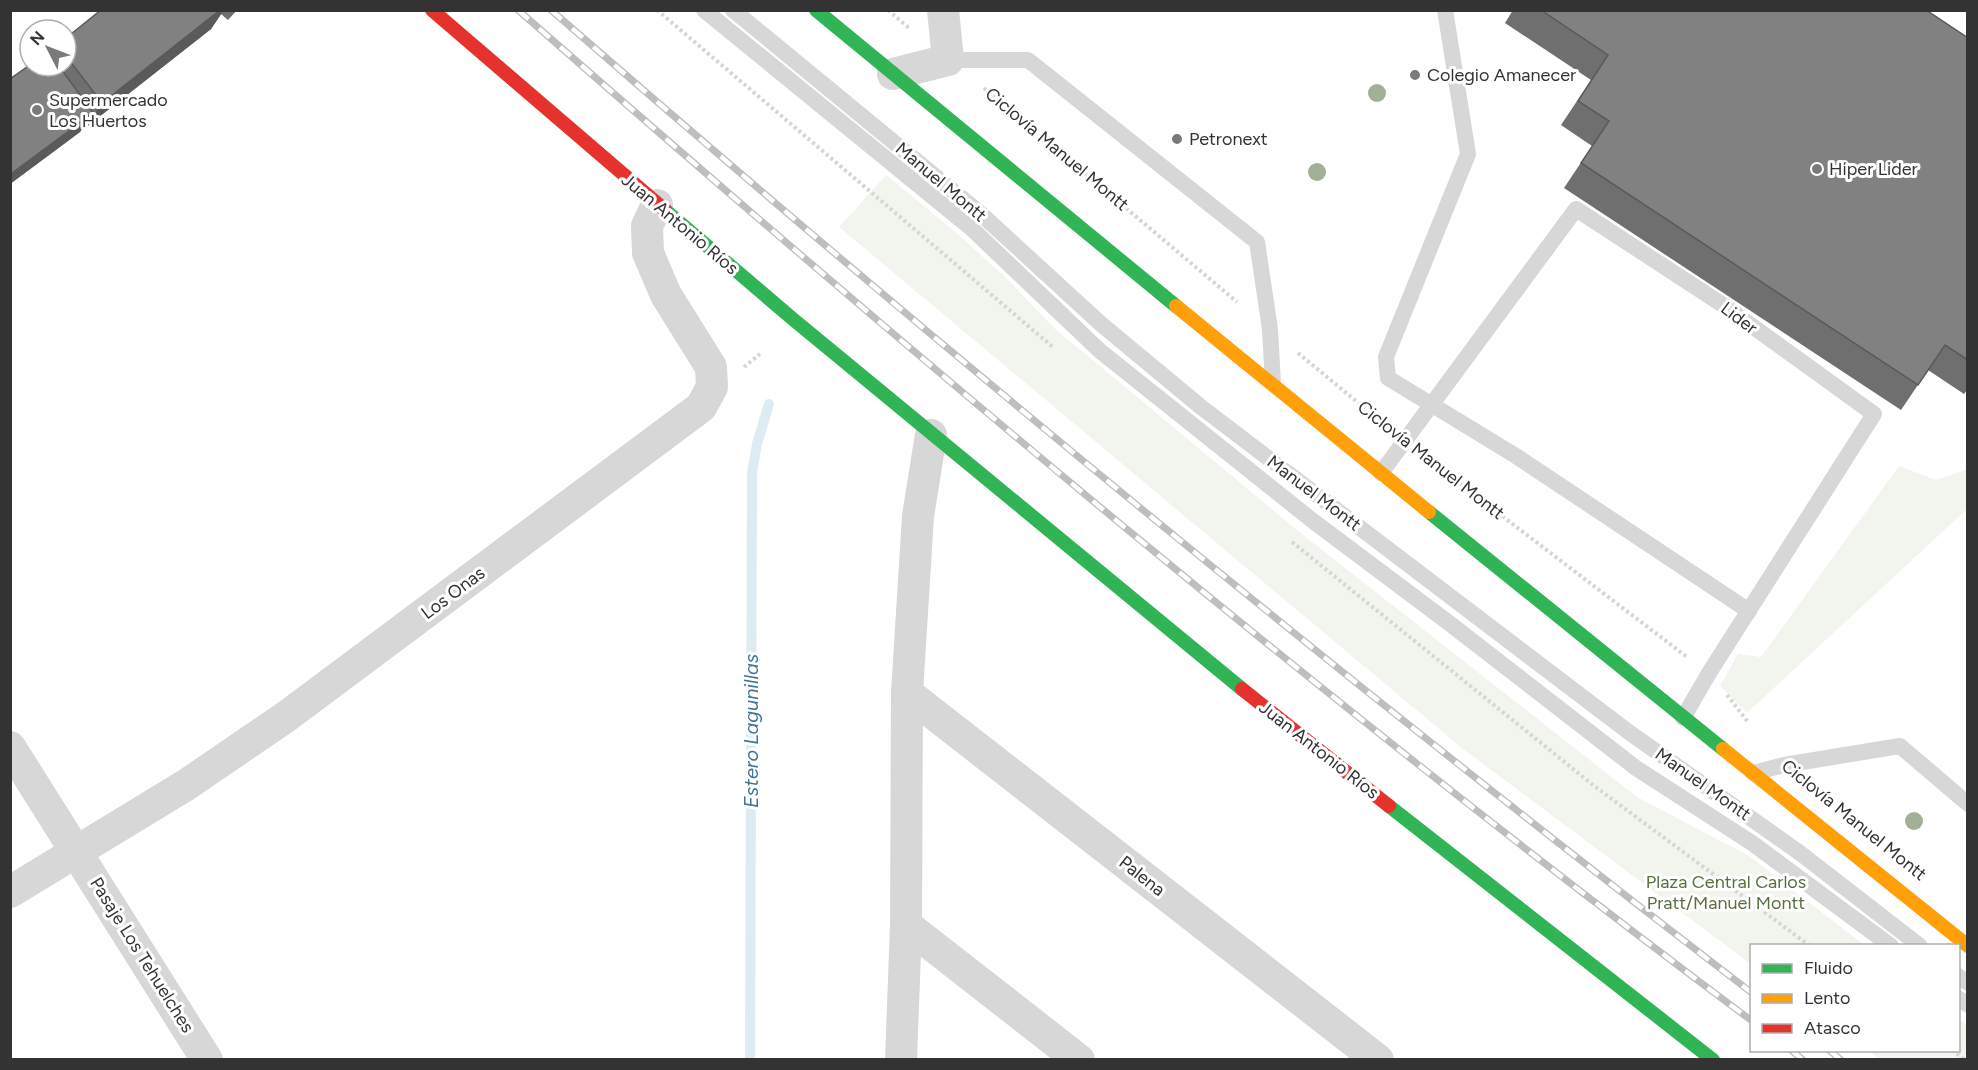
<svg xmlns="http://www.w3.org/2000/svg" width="1978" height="1070" viewBox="0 0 1978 1070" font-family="Figtree,sans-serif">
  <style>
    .green { fill: #f1f5ed }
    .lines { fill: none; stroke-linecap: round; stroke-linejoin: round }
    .stream { stroke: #ddebf3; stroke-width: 10 }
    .path { stroke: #d6d6d6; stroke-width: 4; stroke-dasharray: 3 3; stroke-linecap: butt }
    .lane { stroke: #d7d7d7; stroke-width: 16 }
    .street { stroke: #d7d7d7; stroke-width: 32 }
    .fast { stroke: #30b455; stroke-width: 14 }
    .slow { stroke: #ff9f0a; stroke-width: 14 }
    .jam { stroke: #e5322d; stroke-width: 14 }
    .rail-casing { stroke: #bebebe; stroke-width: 7 }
    .rail { stroke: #fff; stroke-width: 4.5; stroke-dasharray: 14; stroke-linecap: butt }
    .tree { fill: #a2b095 }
    .wall { fill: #6f6f6f }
    .shaded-wall { fill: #5a5a5a }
    .building { fill: #818181; stroke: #5a5a5a; stroke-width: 1.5 }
    .poi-dot { fill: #7a7a7a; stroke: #fff; stroke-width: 2 }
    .labels { text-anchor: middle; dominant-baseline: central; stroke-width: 6; stroke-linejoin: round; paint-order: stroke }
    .poi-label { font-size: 18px; fill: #333; stroke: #fff; text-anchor: start }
    .street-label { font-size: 18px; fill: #333; stroke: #fff }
    .park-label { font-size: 18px; fill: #56703f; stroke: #fff }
    .water-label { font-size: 20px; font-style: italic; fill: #3f7597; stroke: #fff }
  </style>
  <rect width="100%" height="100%" fill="#fff"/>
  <g class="green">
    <path d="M886,175L959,235L1008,280L1054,328L1298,531L1637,797L1749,856L1864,945L1752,946L1751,964L1463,749L839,227Z"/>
    <path d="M1899,466L1936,480L1967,469V509L1747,713L1720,686L1738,654L1761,657Z"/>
    <path d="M1959,1019L1967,1026V1059H1880L1868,1051L1958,1050Z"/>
  </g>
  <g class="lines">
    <path class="stream" d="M750,1060L752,473L757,444L769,404"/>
    <g class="path">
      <path d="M657,10L1054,348"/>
      <path d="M888,10L910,29"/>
      <path d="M984,88L1237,302"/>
      <path d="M1298,353L1385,425"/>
      <path d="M744,367L760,354"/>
      <path d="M1426,458L1687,657"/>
      <path d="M1292,542L1593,785L1810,946"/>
      <path d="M1727,695L1748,722"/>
      <path d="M1952,1050L1965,1060"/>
    </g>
    <g class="lane">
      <path d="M704,10L971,228L1100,351L1313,521L1449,623L1636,768L1752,843L1891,946"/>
      <path d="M733,10L981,214L1101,324L1201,407L1630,733L1800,853L1920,946"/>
      <path d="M1445,10L1468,154L1386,357L1388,378L1516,456L1749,611"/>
      <path d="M948,60H1028L1257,242L1270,329L1273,383"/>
      <path d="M1381,473L1576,209L1723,305L1874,414L1709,673L1683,718"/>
      <path d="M1753,773L1784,765L1900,746L1968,804"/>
      <path d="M1958,976L1968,983"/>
      <path d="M1958,998L1968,1005"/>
    </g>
    <g class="street">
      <path d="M893,74L948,60L943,10"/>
      <path d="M907,693L1378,1060"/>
      <path d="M10,747L207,1060"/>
      <path d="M10,892L186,785L287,716L701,407L712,387L711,367L666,295L648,253L647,226L657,205"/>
      <path d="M906,925L1079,1060"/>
      <path d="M901,1060L906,925L907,693L918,516L931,435"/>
    </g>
    <g class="fast">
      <path d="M816,10L1176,306"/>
      <path d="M665,210L794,320L1242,689"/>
      <path d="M1429,512L1723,749"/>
      <path d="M1389,806L1713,1060"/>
    </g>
    <g class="slow">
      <path d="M1176,306L1429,512"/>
      <path d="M1723,749L1968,946"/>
    </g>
    <g class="jam">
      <path d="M432,10L665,210"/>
      <path d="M1242,689L1389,806"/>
    </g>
    <defs>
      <g id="rail">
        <path d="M518,10C918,360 1325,703 1752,1021"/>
        <path d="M551,10C942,350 1341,678 1752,993"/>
        <path d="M1791,1050L1803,1060"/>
        <path d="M1829,1050L1841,1060"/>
      </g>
    </defs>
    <use href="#rail" class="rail-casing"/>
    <use href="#rail" class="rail"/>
  </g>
  <g class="tree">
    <circle cx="1377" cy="93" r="9"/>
    <circle cx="1317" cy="172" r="9"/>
    <circle cx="1914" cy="821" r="9"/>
  </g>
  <g class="wall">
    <path d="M101,10H237L228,20L221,14L211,29L85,128L84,126L80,132L10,184V79L30,66H66V38Z"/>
    <path d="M1513,10H1926L1968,38V389L1964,394L1928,370L1901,410L1564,188L1592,146L1561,125L1591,80L1505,23Z"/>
  </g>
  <g class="shaded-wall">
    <path d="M220,10H224L211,29L85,128L102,103Z"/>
    <path d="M93,113L80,132L10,184V176L12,173Z"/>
  </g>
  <g class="building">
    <path d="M101,10H220L102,103L66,56V38Z"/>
    <path d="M1541,10H1926L1968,38V360L1945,345L1918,385L1581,163L1609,121L1578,101L1608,55Z"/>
    <path d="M30,65V66H59L93,113L12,173L10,171V79Z"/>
  </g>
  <g class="poi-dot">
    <circle cx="1415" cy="75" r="6"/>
    <circle cx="37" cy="110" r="6"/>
    <circle cx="1177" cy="139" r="6"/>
    <circle cx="1817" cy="169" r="6"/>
  </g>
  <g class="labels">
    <g class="poi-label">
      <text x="1427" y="75">Colegio Amanecer</text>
      <text x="49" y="100">Supermercado<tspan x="49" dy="21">Los Huertos</tspan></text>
      <text x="1189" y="139">Petronext</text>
      <text x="1829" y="169">Hiper Lider</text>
    </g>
    <g class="street-label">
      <text transform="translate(1057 149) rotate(40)">Ciclovía Manuel Montt</text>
      <text transform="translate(941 182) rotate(40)">Manuel Montt</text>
      <text transform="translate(680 224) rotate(40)">Juan Antonio Ríos</text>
      <text transform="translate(1739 318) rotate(37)">Lider</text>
      <text transform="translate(1431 460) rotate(38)">Ciclovía Manuel Montt</text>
      <text transform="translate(1314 493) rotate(37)">Manuel Montt</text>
      <text transform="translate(453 593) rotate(-37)">Los Onas</text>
      <text transform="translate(1319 750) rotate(38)">Juan Antonio Ríos</text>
      <text transform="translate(1703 784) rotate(35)">Manuel Montt</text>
      <text transform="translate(1854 820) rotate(39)">Ciclovía Manuel Montt</text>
      <text transform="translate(1142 876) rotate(38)">Palena</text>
      <text transform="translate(142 955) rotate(58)">Pasaje Los Tehuelches</text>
    </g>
    <g class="park-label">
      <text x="1726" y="882">Plaza Central Carlos<tspan x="1726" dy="21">Pratt/Manuel Montt</tspan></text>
    </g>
    <g class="water-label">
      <text transform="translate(751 731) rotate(-90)">Estero Lagunillas</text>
    </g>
  </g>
  <rect width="1978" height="1070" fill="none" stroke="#333333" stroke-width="24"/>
  <rect x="1750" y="944" width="210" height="108" fill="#ffffff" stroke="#adadad" stroke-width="1.5"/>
  <rect x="1762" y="964" width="30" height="9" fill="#30b455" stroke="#adadad" stroke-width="1.5"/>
  <text x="1804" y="974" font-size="18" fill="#333333">Fluido</text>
  <rect x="1762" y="994" width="30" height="9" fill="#ff9f0a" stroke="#adadad" stroke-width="1.5"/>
  <text x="1804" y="1004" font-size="18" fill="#333333">Lento</text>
  <rect x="1762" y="1024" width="30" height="9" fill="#e5322d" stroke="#adadad" stroke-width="1.5"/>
  <text x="1804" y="1034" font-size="18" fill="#333333">Atasco</text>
  <g transform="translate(48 48) rotate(312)"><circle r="28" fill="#ffffff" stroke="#adadad" stroke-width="1.5"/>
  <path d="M0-4.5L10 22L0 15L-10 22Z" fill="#7a7a7a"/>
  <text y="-9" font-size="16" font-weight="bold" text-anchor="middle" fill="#333333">N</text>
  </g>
</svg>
